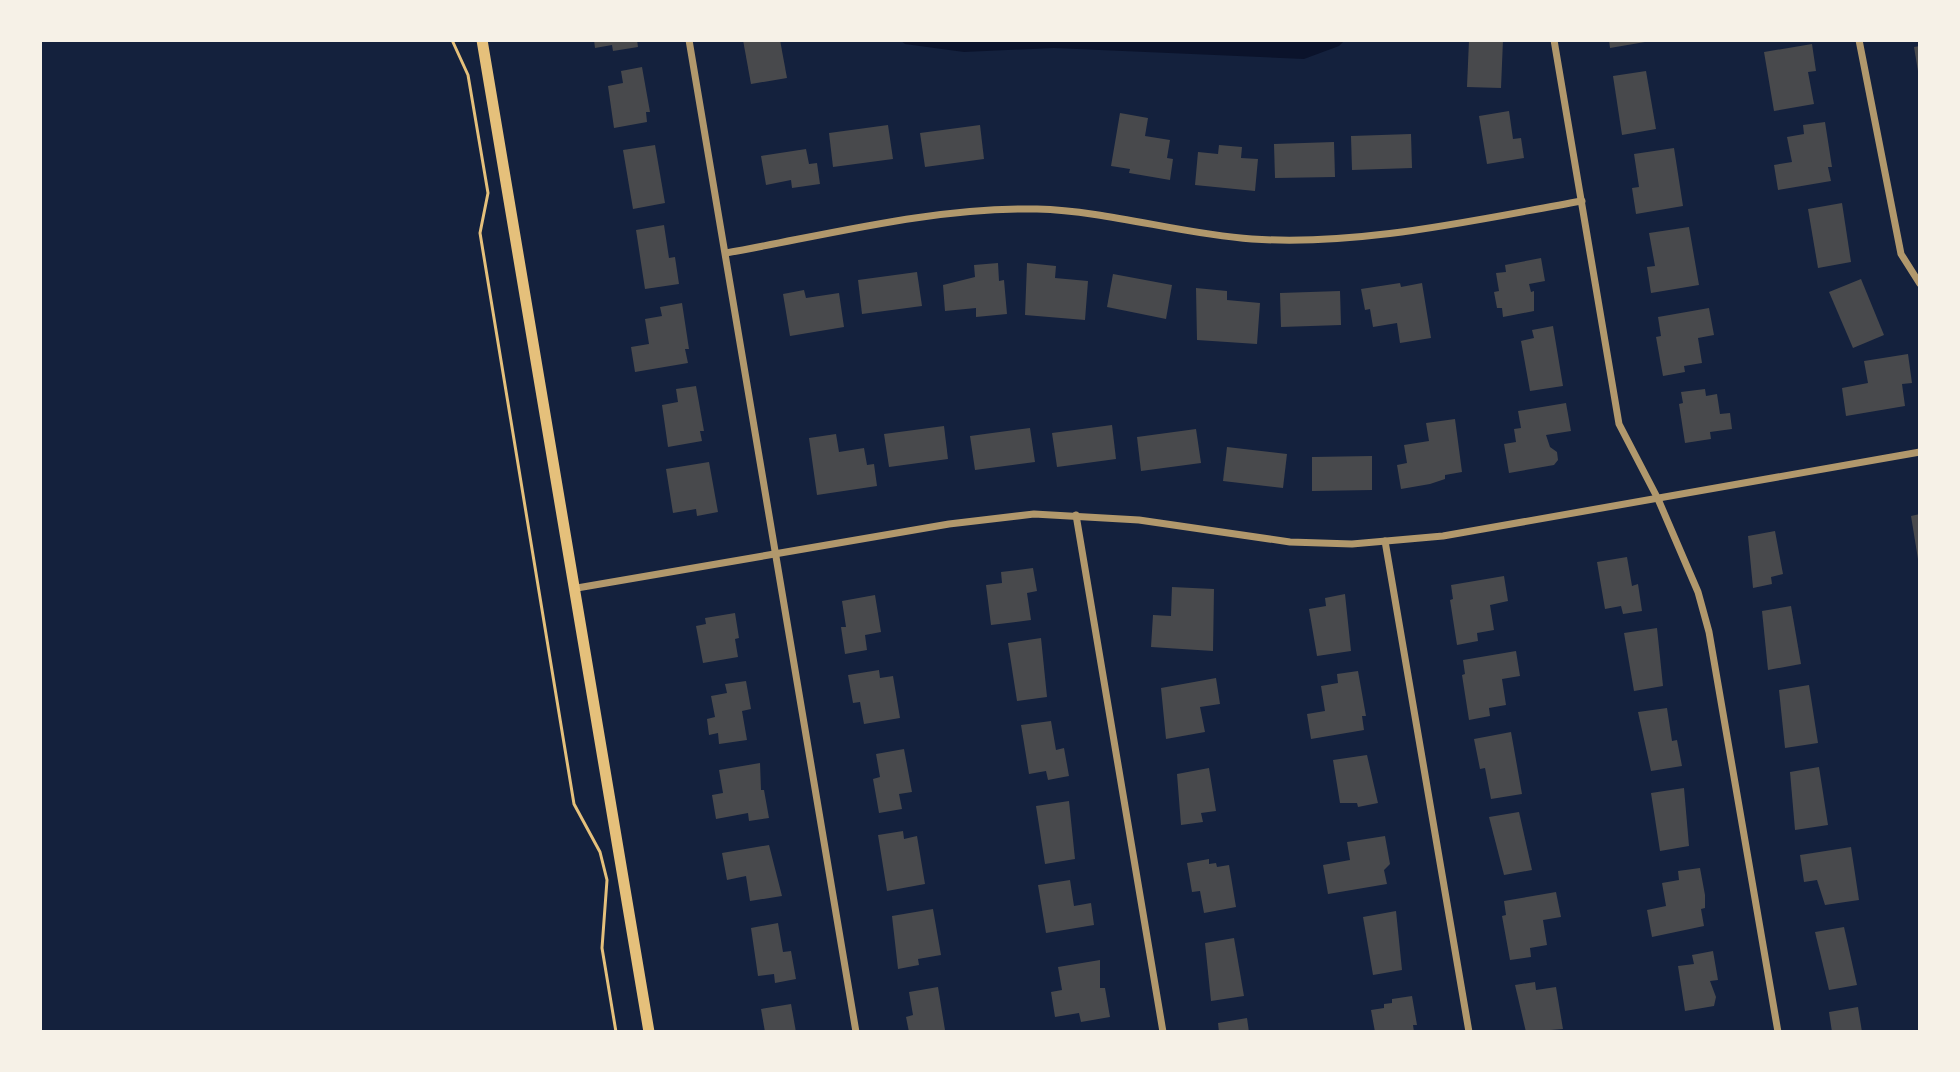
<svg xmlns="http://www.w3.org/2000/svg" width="1960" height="1072" viewBox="0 0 1960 1072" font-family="Figtree,sans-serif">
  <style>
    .water { fill: #0b132b }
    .building { fill: #48494c }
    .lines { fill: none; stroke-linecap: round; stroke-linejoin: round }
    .path { stroke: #e5c07b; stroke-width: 3 }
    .minor { stroke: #b1986c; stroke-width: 7 }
    .secondary { stroke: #e5c07b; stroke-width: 11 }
  </style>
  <rect width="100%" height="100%" fill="#14213d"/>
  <path class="water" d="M900,40H1345L1339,46L1304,59L1054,48L964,52L905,44Z"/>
  <g class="building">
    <path d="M594,40H637L638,47L613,51L612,45L595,48Z"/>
    <path d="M743,40H780L787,78L751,84Z"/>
    <path d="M1469,40H1503L1501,88L1467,87Z"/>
    <path d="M1609,40H1645V42L1610,48Z"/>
    <path d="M1812,44L1816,71L1808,72L1814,104L1774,111L1764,52Z"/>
    <path d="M1920,46V71H1918L1914,47Z"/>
    <path d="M642,67L650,112H646L647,122L614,128L608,86L623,83L621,71Z"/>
    <path d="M1646,71L1656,129L1622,135L1613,76Z"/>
    <path d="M1509,111L1513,139L1521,138L1524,158L1487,164L1479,116Z"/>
    <path d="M1120,113L1148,118L1145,136L1170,140L1167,158L1173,159L1170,180L1129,173L1130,169L1111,166Z"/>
    <path d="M1825,122L1832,167H1828L1831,181L1778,190L1774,165L1792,162L1787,137L1804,134L1803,125Z"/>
    <path d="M888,125L893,159L833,167L829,133Z"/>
    <path d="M980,125L984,159L925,167L920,133Z"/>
    <path d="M1411,134L1412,168L1352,170L1351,136Z"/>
    <path d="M1334,142L1335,177L1275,178L1274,144Z"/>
    <path d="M655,145L665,203L633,209L623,150Z"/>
    <path d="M1219,145L1242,147L1241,158L1258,159L1255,191L1195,185L1198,152L1218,154Z"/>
    <path d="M1674,148L1683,206L1636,214L1632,188L1639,187L1634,154Z"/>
    <path d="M806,149L809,164L817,163L820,184L792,188L791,180L766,185L761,156Z"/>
    <path d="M1842,203L1851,262L1818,268L1808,209Z"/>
    <path d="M664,225L669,258L675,257L679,284L645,289L636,230Z"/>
    <path d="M1689,227L1699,285L1651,293L1647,267L1655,266L1649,233Z"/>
    <path d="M1541,258L1545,281L1529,284L1531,292L1534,291V311L1503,317L1502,308H1497L1494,292L1499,291L1496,273L1506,272L1505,265Z"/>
    <path d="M998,263L999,281L1004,280L1007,314L976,317V308L945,311L943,285L975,277L974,265Z"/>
    <path d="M1027,263L1056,266L1055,278L1088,281L1085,320L1025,315Z"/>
    <path d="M917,272L922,306L862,314L858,280Z"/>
    <path d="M1113,274L1172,285L1166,319L1107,307Z"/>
    <path d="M1861,279L1884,335L1853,348L1829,292Z"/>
    <path d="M1400,283L1401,287L1422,283L1431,338L1400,343L1397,323L1373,327L1370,309L1365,310L1361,289Z"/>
    <path d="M1196,288L1227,291V300L1260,303L1257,344L1197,340Z"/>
    <path d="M804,290L806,298L839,293L844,327L790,336L783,294Z"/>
    <path d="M1340,291L1341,325L1281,327L1280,293Z"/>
    <path d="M682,303L689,349H685L688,363L635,372L631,347L649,344L645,319L662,316L660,307Z"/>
    <path d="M1709,308L1714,335L1698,338L1702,363L1684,366L1685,372L1663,376L1656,337L1661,336L1658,317Z"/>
    <path d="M1553,326L1563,386L1530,391L1521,341L1534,338L1532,330Z"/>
    <path d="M1908,354L1912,383L1902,384L1905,406L1846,416L1842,388L1868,383L1864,361Z"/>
    <path d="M696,386L704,431H700L702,441L668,447L662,405L678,402L676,389Z"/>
    <path d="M1705,389L1706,396L1717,394L1720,414L1730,413L1732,429L1710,432L1711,439L1685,443L1679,404L1683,403L1681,392Z"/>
    <path d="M1566,403L1571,431L1546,435L1550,447L1557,452L1558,460L1554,465L1509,473L1504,444L1516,442L1514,429L1521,428L1518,411Z"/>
    <path d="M1455,419L1462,472L1445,475V479L1430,484L1401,489L1397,465L1407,463L1404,445L1429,441L1426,423Z"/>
    <path d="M1112,425L1116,459L1057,467L1052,433Z"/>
    <path d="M944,426L948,459L889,467L884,434Z"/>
    <path d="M1030,428L1035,462L975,470L970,436Z"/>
    <path d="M1196,429L1201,463L1141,471L1137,437Z"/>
    <path d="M836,434L839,452L864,448L867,465L874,464L877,486L817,495L809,438Z"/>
    <path d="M1227,447L1287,454L1283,488L1223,481Z"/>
    <path d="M1372,456V490L1312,491V457Z"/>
    <path d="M709,462L718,512L697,516L696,509L673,513L666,469Z"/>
    <path d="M1920,514V559H1918L1911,516Z"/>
    <path d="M1775,531L1783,574L1771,577L1772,584L1753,588L1748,536Z"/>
    <path d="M1627,557L1632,586L1638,584L1642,611L1623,614L1621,606L1605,609L1597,562Z"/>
    <path d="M1033,568L1037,591L1027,593L1031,620L991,625L986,585L1002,583L1001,572Z"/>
    <path d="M1504,576L1508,601L1490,605L1494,630L1477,633L1478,641L1457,645L1450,600L1453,599L1451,585Z"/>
    <path d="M1172,587L1214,589L1213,651L1151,647L1153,615L1171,616Z"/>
    <path d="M1345,594L1351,651L1317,656L1309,609L1326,606L1325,598Z"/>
    <path d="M875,595L881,632L865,635L867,650L845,654L841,627H846L842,601Z"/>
    <path d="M1791,606L1801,664L1768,670L1762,611Z"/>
    <path d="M735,613L739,638L735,639L738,657L703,663L696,626L706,624L705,618Z"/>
    <path d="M1657,628L1663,686L1634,691L1624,633Z"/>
    <path d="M1041,638L1047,697L1017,701L1008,643Z"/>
    <path d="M1516,651L1520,676L1502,679L1506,705L1489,708L1490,716L1469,720L1462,675L1465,674L1463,660Z"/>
    <path d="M879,670L880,678L893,676L900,718L864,724L860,702L853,703L848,675Z"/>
    <path d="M1358,671L1366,716H1362L1364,730L1311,739L1307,714L1325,711L1321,686L1338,683L1337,674Z"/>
    <path d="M1216,678L1220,704L1200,707L1205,732L1166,739L1161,688Z"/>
    <path d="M746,681L751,709L742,711L747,740L719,744L718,733L709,735L707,719L715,717L711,696L727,693L725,684Z"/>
    <path d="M1809,685L1818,743L1785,748L1779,690Z"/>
    <path d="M1667,708L1672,741L1677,740L1682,766L1651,771L1638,712Z"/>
    <path d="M1051,721L1056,750L1064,748L1069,776L1048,780L1046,771L1029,774L1021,725Z"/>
    <path d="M1511,732L1522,794L1491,799L1485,768L1480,769L1474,739Z"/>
    <path d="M904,749L912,792L899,794L902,809L879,813L873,779L880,777L876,754Z"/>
    <path d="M1367,755L1378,803L1358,807L1357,803H1340L1333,760Z"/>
    <path d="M760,763L761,790H764L769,818L749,821L748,813L716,819L712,795L723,793L719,770Z"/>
    <path d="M1819,767L1828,825L1795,830L1790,772Z"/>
    <path d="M1209,768L1216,811L1201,813L1203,822L1181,825L1177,774Z"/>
    <path d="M1684,788L1689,846L1660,851L1651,793Z"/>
    <path d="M1069,801L1075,859L1045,864L1036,806Z"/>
    <path d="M1519,812L1532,870L1504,875L1489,817Z"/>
    <path d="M903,831L904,839L917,836L925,884L887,891L878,835Z"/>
    <path d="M1385,836L1390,864L1384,870L1387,884L1328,894L1323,865L1350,860L1347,842Z"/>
    <path d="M769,845L782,896L750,901L746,876L727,880L722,853Z"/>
    <path d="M1851,847L1859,900L1825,905L1817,880L1804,882L1800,855Z"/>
    <path d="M1209,859V864L1216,863L1217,867L1229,865L1236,907L1204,913L1200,891L1192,892L1187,863Z"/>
    <path d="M1700,868L1705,895V908L1701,909L1704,926L1652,937L1647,910L1666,906L1662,883L1679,880L1678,871Z"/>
    <path d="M1070,880L1074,906L1091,903L1094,925L1046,933L1038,885Z"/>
    <path d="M1556,892L1561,917L1543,920L1547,945L1530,948L1531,957L1510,960L1502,916L1506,915L1504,901Z"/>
    <path d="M933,909L941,955L918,959L919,965L898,969L892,916Z"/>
    <path d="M1396,911L1402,970L1373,975L1363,917Z"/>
    <path d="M778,923L783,952L791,951L796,979L775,983L774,974L758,976L751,928Z"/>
    <path d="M1844,927L1857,985L1829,990L1815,932Z"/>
    <path d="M1234,938L1244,996L1211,1001L1205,943Z"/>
    <path d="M1713,951L1718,980L1710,981L1716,997L1714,1006L1685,1011L1678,966L1694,964L1692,955Z"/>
    <path d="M1100,960V988H1105L1110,1017L1081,1022L1079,1013L1055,1017L1051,992L1062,990L1058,967Z"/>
    <path d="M1535,982L1536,990L1556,987L1563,1029L1526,1032L1515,985Z"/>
    <path d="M938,987L945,1030L909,1032L906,1017L913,1015L909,992Z"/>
    <path d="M1412,996L1417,1025H1413L1414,1032H1375L1371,1010L1384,1008V1004L1392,1003V999Z"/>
    <path d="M791,1004L796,1032H765L761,1009Z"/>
    <path d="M1858,1007L1862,1032H1832L1829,1012Z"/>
    <path d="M1247,1018L1249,1032H1219L1218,1023Z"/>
  </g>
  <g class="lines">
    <path class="path" d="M452,40L468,75L488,193L480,233L574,804L600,852L607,880L602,948L616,1032"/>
    <g class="minor">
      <path d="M689,40L856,1032"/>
      <path d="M1554,40L1619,424L1658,499L1698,592L1709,632L1778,1032"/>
      <path d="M1859,40L1901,254L1920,284"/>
      <path d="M726,253C827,235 933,207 1037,209C1109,211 1180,234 1252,239C1363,246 1473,220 1582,201"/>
      <path d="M1076,515L1163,1032"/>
      <path d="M1385,541L1469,1032"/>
      <path d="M577,588L949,524L1034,514L1139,520L1290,542L1352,544L1443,536L1920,452"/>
    </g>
    <path class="secondary" d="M482,40L649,1032"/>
  </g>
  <rect width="1960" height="1072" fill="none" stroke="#f6f1e7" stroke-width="84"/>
</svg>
